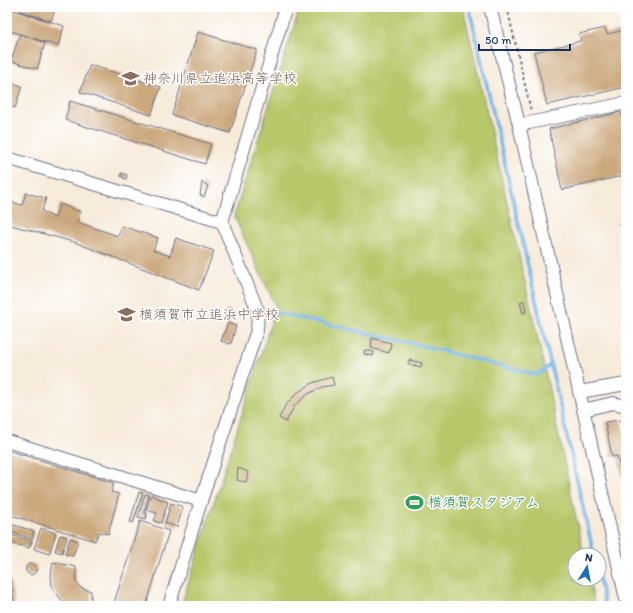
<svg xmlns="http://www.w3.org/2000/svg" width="633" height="613" viewBox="0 0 633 613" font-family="Itim,'Klee One',sans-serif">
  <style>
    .green { fill: #b8c769; stroke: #6a7b64 }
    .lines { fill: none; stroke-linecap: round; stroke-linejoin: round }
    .stream { stroke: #6fb4e5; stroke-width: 3.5 }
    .building { fill: #cba77c }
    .minor-casing { stroke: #687189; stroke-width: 14 }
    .path { stroke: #687189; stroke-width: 2; stroke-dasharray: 3 3; stroke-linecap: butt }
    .minor { stroke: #fff; stroke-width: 12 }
    .labels { text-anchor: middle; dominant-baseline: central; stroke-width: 3; stroke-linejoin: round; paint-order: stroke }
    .education-label { font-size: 14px; fill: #785e54; stroke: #fff; text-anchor: start }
    .leisure-label { font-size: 14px; fill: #27864d; stroke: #fff; text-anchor: start }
  </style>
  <rect width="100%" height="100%" fill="#fff"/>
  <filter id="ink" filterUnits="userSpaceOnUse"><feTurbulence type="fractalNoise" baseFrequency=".025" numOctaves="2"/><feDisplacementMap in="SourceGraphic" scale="8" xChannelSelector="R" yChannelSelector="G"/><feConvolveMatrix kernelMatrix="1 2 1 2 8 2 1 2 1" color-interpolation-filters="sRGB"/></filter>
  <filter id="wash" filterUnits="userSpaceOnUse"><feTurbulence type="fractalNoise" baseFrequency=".012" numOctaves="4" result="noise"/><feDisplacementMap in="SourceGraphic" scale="16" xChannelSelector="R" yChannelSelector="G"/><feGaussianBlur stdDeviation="0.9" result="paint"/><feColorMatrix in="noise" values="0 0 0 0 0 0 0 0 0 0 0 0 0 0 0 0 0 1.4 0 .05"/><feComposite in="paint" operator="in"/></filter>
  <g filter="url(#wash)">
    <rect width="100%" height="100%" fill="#f7ebda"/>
    <path class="green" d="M300,7H463L544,366L584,555H575V579H589L595,606H181L276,307L234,216Z"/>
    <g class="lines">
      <g class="stream">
        <path d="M469,7L594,555"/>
        <path d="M268,311L403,341L537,375L550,365"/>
        <path d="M599,578L605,606"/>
      </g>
    </g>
    <g id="blocks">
      <g class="building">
        <path d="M21,7H56L51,21L20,11Z"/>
        <path d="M118,7H134L132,12Z"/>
        <path d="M7,8L64,26L58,46L7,30Z"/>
        <path d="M605,28L607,34L626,30V87L547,105L534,52L581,41L579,34Z"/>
        <path d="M198,32L257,50L230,133L172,115Z"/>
        <path d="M20,34L45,43L37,69L11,61Z"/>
        <path d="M90,65L161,87L151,115L80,92Z"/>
        <path d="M7,81L22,86L15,108L7,105Z"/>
        <path d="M70,101L211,144L205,164L65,120Z"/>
        <path d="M621,112L626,132V175L562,190L549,129Z"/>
        <path d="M121,173L127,175L126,179L121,176Z"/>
        <path d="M202,182L208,186L204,197L200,195Z"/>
        <path d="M26,193L46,198L42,211L55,218L60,204L81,212L77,222L118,236L122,226L158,238L153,250L170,256L176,238L214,251L199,290L74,242L7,224V201L22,205Z"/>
        <path d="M626,213V229L619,224Z"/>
        <path d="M524,301L526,312L523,313L520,302Z"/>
        <path d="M227,309L235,313L234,317L224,313Z"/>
        <path d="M228,323L236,326L231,344L221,341Z"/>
        <path d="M372,338L391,343L389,353L371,348Z"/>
        <path d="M365,350L374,352L373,356L364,354Z"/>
        <path d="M409,360L422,363L421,367L408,364Z"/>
        <path d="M332,377L334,385L322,387L308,394L295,405L286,422L279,418L285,406L297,393L312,383Z"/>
        <path d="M621,420L626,439L625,489L617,456L612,457L605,422Z"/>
        <path d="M7,450L114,483L111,492L119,494L108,534L99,532L95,541L7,514Z"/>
        <path d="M238,468L248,472L246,482L237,480Z"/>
        <path d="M139,492L143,493L133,523L130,522Z"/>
        <path d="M145,494L149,495L144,512L147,513L146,519L138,517Z"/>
        <path d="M151,495L168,502L161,523L154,521L157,513L146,510Z"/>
        <path d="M171,503L183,507L177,527L165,523Z"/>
        <path d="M140,521L169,531L146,606H113Z"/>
        <path d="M7,523L34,531L32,539L7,531Z"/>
        <path d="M41,528L56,533L49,554L34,549Z"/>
        <path d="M7,534L32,541L29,548L7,542Z"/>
        <path d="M60,535L67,537L62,553L55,551Z"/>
        <path d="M70,538L78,541L73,556L65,554Z"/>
        <path d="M53,562L76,567V582L81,588L91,591V606H66L52,587L51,575Z"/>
        <circle cx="31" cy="569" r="5.5"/>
        <path d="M10,579L15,606H7V580Z"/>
        <path d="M599,603V606H590L589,605Z"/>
      </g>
    </g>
  </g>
  <g filter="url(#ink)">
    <use href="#blocks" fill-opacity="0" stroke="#687189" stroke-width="1"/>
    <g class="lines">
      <defs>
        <g id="minor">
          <path d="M490,7L519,125L626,599"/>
          <path d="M519,125L626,103"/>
          <path d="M7,158L222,222L258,311L257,330L201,501L169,606"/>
          <path d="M222,222L286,7"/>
          <path d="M579,392L626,384"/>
          <path d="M583,410L613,403L626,406"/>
          <path d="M7,441L201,501"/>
        </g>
      </defs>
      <use href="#minor" class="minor-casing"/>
      <path class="path" d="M507,7L531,111"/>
      <use href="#minor" class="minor"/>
    </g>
  </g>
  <defs>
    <symbol id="school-bare" viewBox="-9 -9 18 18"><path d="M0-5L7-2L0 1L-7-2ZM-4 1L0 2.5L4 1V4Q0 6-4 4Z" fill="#8d6e63" stroke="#fff" stroke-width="2.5" paint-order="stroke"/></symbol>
    <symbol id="stadium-bare" viewBox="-9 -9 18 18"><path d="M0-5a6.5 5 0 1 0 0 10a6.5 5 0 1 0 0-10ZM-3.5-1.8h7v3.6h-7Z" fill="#2e9e5b" stroke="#fff" stroke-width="2.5" paint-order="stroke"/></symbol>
  </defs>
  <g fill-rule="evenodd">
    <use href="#school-bare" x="118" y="66" width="25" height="25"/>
    <use href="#school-bare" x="114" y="302" width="25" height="25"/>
    <use href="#stadium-bare" x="402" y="490" width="25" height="25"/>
  </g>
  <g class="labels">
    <g class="education-label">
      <text x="143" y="78">神奈川県立追浜高等学校</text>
      <text x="139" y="314">横須賀市立追浜中学校</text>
    </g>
    <g class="leisure-label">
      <text x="428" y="502">横須賀スタジアム</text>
    </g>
  </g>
  <rect width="633" height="613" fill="none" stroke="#fff" stroke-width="24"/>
  <g transform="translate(587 567) rotate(11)"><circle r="19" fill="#ffffff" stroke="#a4acbf"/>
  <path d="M0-3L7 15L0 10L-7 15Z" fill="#1f6fb2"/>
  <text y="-6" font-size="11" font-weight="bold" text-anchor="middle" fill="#1b2f5e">N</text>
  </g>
  <path d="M479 44v6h91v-6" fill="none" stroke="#1b2f5e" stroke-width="2"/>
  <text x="485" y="44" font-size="12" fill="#1b2f5e" stroke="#ffffff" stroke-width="3" paint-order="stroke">50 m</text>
</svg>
